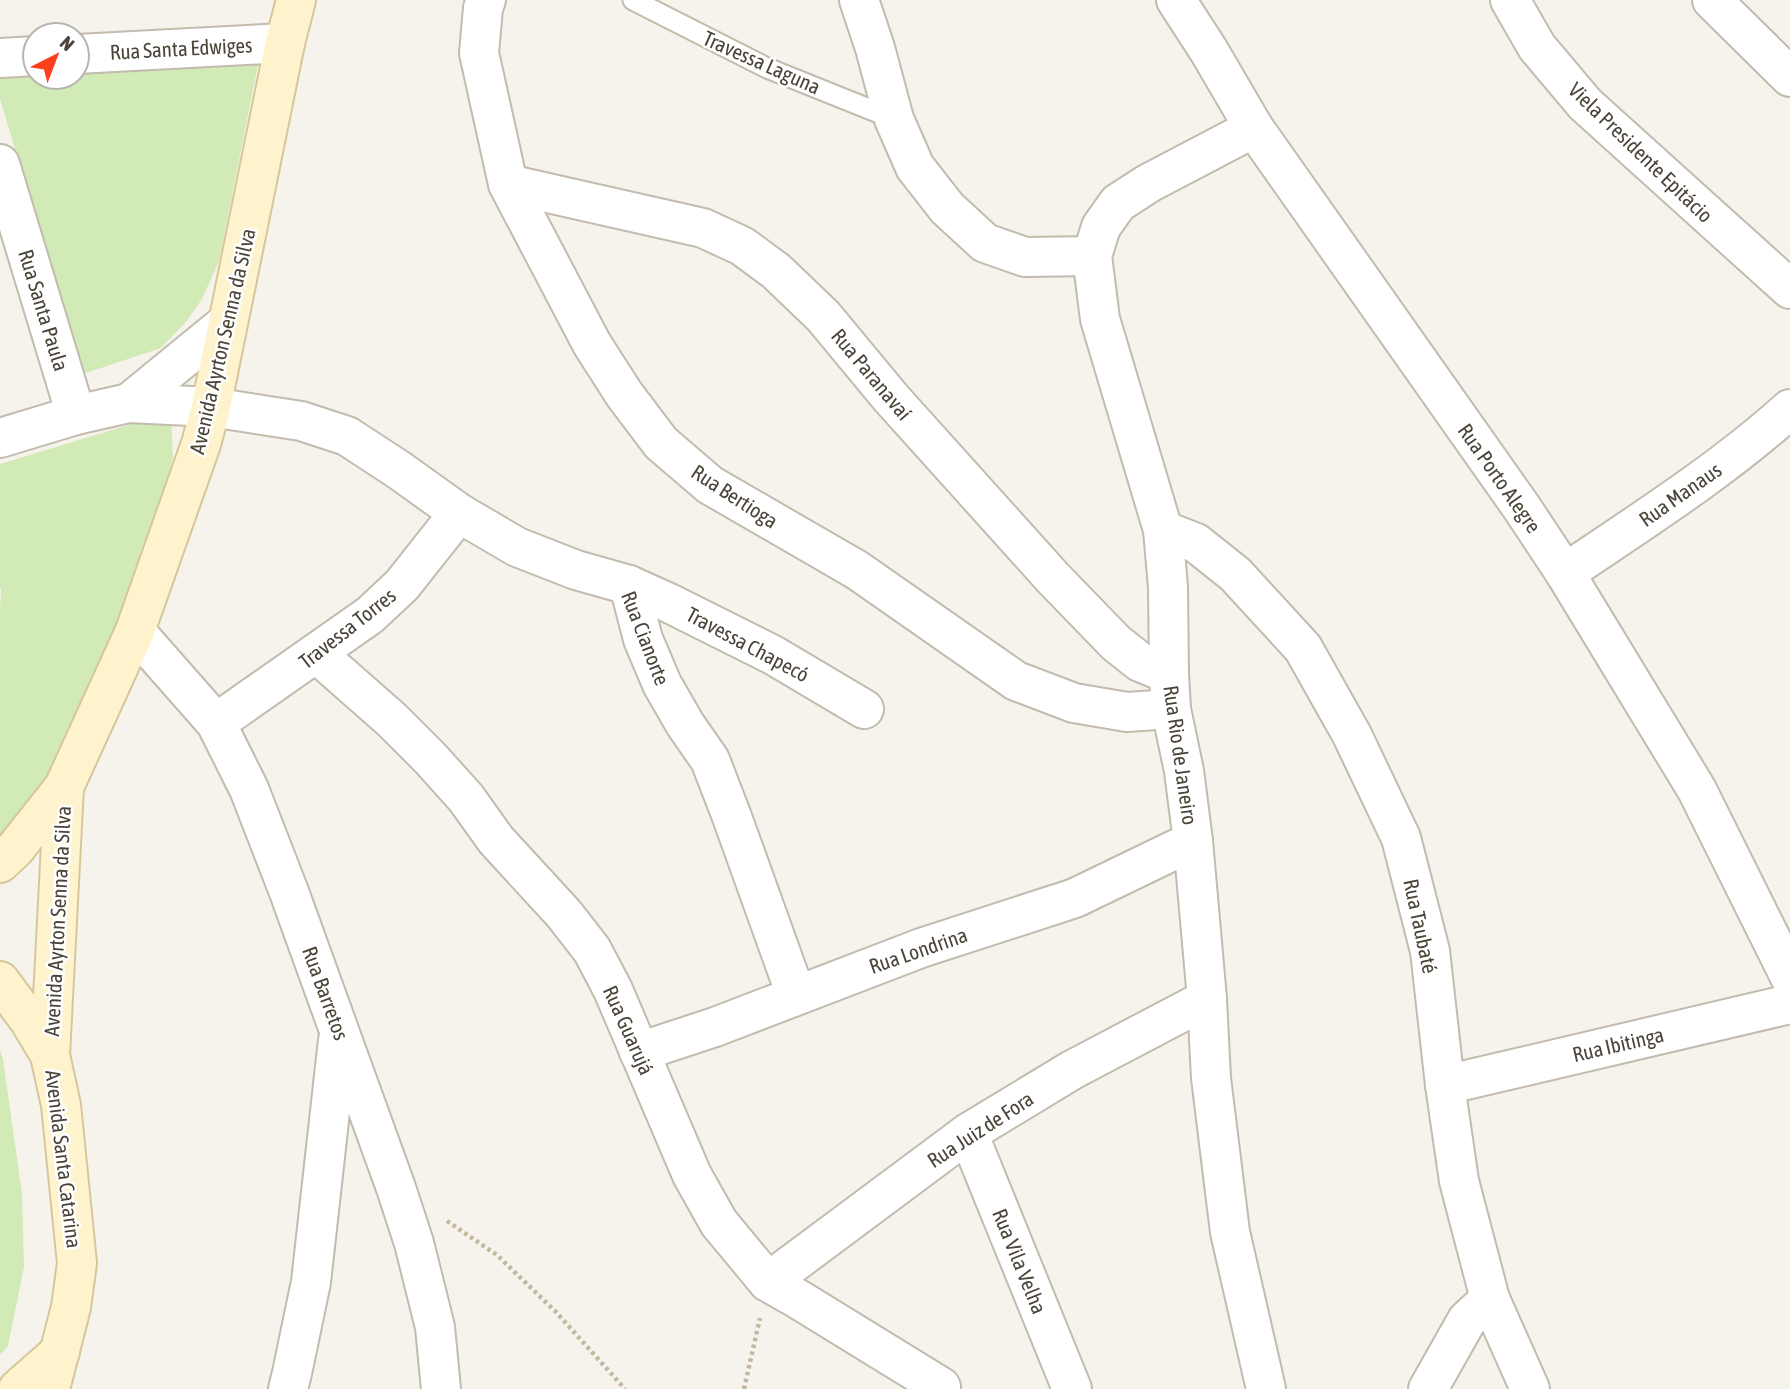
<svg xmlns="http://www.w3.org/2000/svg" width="1790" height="1389" viewBox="0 0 1790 1389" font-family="'Asap Condensed',sans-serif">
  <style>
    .green { fill: #d2eab5 }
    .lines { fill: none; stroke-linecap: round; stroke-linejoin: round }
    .service-casing { stroke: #c2bbae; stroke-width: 23 }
    .minor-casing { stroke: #c2bbae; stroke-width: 42 }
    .secondary-casing { stroke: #d6c79b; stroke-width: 42 }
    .path { stroke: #c4b79f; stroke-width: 4.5; stroke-dasharray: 3.5 3.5; stroke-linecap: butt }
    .service { stroke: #fff; stroke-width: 19 }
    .minor { stroke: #fff; stroke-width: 38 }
    .secondary { stroke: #fff3cd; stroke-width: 38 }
    .labels { text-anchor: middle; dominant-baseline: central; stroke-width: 5; stroke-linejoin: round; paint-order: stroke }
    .street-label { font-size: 21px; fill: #4b4439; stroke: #fff }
  </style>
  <rect width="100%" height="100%" fill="#f6f3ec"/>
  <g class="green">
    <path d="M259,60L219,261L202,299L186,322L161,348L83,374L0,99V73L35,72V77H77V70Z"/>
    <path d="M171,412L173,458L130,606L68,745L23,816L0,837V610L1,590L0,587V464Z"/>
    <path d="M0,1051L3,1059L22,1194L24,1267L8,1346L0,1355Z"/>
  </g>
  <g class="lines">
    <defs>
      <path id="service" d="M633,0L767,68L894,119"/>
      <g id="minor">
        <path d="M486,0L483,8L479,53L508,184L592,344L624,394L661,443L710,485L857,570L1016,681L1074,703L1127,712L1171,709"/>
        <path d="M859,0L875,48L894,119L915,167L947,208L985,243L1025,257L1092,256"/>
        <path d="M1176,0L1209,51L1254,128L1522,508L1565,573L1697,790L1790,977"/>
        <path d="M1510,0L1537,47L1585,104L1790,289"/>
        <path d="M1712,0L1790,77"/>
        <path d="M77,54L285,43"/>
        <path d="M0,58L35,56"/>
        <path d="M1254,128L1149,183L1118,203L1101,227L1092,256L1100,319L1163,530L1168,587L1169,674L1171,709L1184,771L1193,841L1207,999L1211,1078L1230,1232L1266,1389"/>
        <path d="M0,164L76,415"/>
        <path d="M508,184L703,228L742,246L776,271L823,316L891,398L1053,578L1116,643L1140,662L1169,674"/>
        <path d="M129,403L228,322"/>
        <path d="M0,438L76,415L129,403L211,407L301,421L347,436L399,470L459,513L517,547L576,570L629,585L669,603L773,655L864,709"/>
        <path d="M1163,530L1196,543L1235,574L1303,648L1352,735L1401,838L1430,951L1445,1085L1459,1181L1490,1299L1530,1389"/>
        <path d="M1565,573C1642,521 1721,471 1790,409"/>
        <path d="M629,585L643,639L662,684L685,724L710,760L732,817L796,995"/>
        <path d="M135,631L216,723L249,789L289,892L396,1188L414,1243L435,1327L441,1389"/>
        <path d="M317,654L392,720L430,758L466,798L496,840L564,914L592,950L613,990L692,1175L719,1223L768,1282L798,1299L941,1387"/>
        <path d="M216,723L370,615L402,585L459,513"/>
        <path d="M639,1052L715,1027L921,948L1075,898L1193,841"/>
        <path d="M1445,1085L1790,1004"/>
        <path d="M968,1133L1072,1389"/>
        <path d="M768,1282L968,1133L1072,1070L1207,999"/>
        <path d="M288,1389L292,1373L311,1282L338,1040"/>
        <path d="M1428,1389L1467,1320L1490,1299"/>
      </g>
      <g id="secondary">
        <path d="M0,863L15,849L64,787L135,631L201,444L211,407L285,43L296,0"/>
        <path d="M0,981L29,1020L50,1055L61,1105L77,1263L71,1307L50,1389"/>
        <path d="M50,1055L64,787"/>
        <path d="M18,1389L60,1352"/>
      </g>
    </defs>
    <use href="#service" class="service-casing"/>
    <use href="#minor" class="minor-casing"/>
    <use href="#secondary" class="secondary-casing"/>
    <g class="path">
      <path d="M447,1221L497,1255L556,1312L625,1389"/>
      <path d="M744,1389L760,1318"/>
    </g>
    <use href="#service" class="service"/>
    <use href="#minor" class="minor"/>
    <use href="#secondary" class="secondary"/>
  </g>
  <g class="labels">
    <g class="street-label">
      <text transform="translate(181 48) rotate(-3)">Rua Santa Edwiges</text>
      <text transform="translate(762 62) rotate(24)">Travessa Laguna</text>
      <text transform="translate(1641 152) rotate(44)">Viela Presidente Epitácio</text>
      <text transform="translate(44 310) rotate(73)">Rua Santa Paula</text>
      <text transform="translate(222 341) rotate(-77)">Avenida Ayrton Senna da Silva</text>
      <text transform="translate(872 374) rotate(50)">Rua Paranavaí</text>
      <text transform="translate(1500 478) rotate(55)">Rua Porto Alegre</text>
      <text transform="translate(1680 494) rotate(-35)">Rua Manaus</text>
      <text transform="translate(735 496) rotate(33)">Rua Bertioga</text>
      <text transform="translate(347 628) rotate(-38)">Travessa Torres</text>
      <text transform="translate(646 638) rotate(69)">Rua Cianorte</text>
      <text transform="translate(748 644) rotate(28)">Travessa Chapecó</text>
      <text transform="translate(1181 755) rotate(82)">Rua Rio de Janeiro</text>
      <text transform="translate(57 921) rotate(-87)">Avenida Ayrton Senna da Silva</text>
      <text transform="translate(1421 926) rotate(78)">Rua Taubaté</text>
      <text transform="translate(918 950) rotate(-19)">Rua Londrina</text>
      <text transform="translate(326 993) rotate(70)">Rua Barretos</text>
      <text transform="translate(629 1030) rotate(66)">Rua Guarujá</text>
      <text transform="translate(1618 1044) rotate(-13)">Rua Ibitinga</text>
      <text transform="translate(980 1129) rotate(-33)">Rua Juiz de Fora</text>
      <text transform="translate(64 1159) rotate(83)">Avenida Santa Catarina</text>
      <text transform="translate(1020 1261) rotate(68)">Rua Vila Velha</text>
    </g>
  </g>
  <g transform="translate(56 56) rotate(42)"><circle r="33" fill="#ffffff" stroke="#b7b4b0" stroke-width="2"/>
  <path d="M0-5L12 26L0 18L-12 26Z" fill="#fc3f1d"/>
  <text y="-10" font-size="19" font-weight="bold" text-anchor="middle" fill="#4b4439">N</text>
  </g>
</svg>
